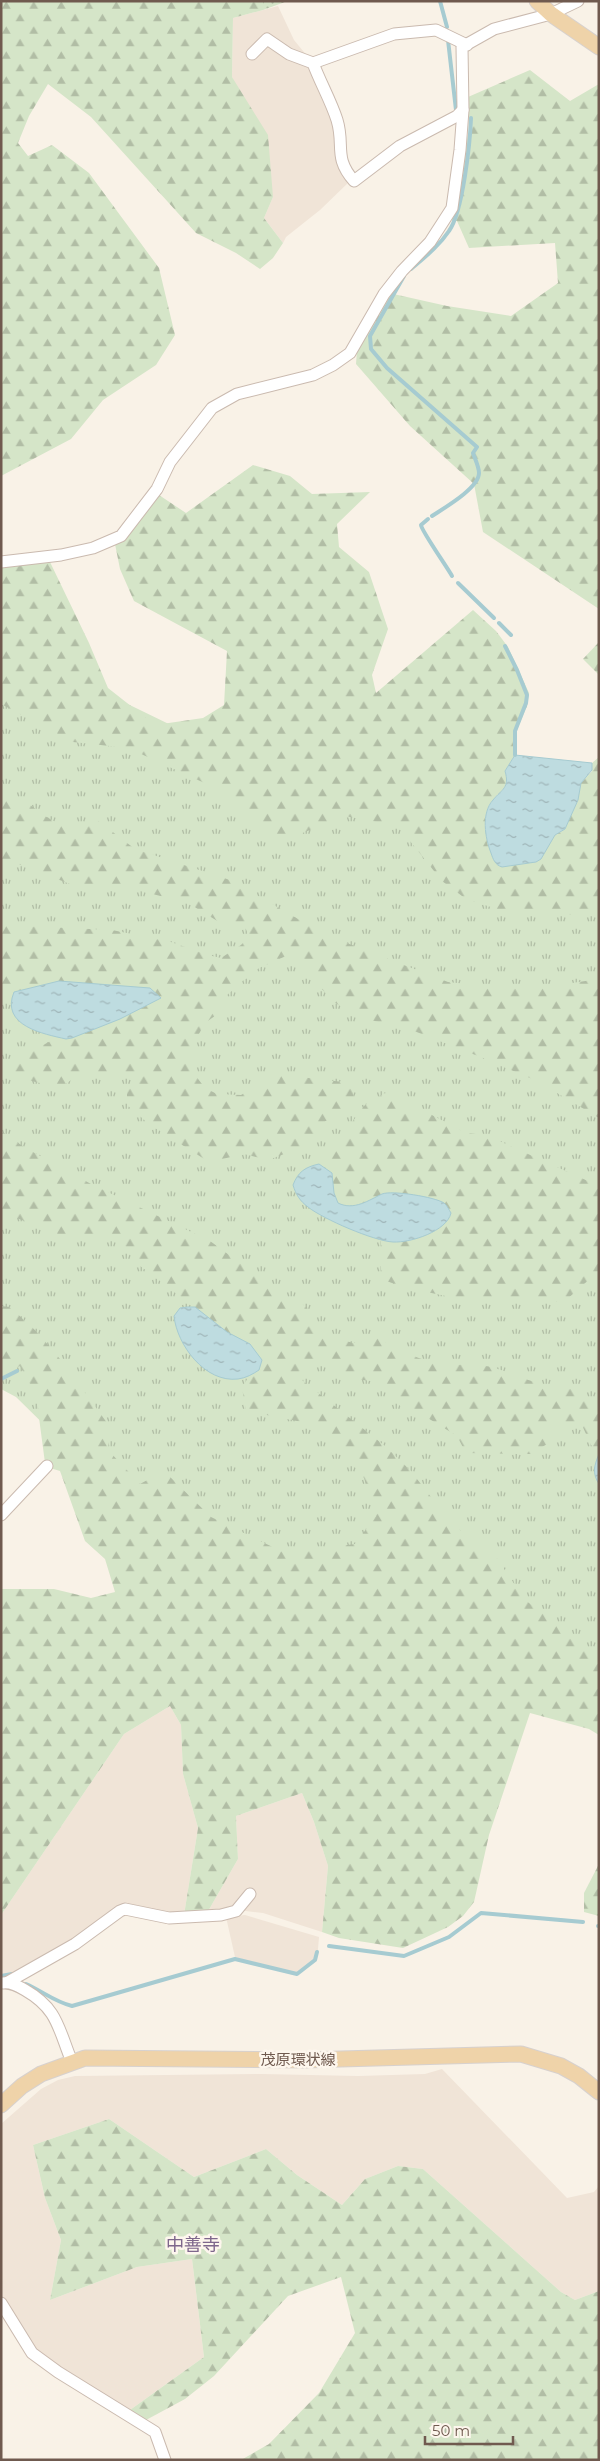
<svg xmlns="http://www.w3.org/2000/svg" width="600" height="2461" viewBox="0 0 600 2461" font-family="Montserrat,'Noto Sans JP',sans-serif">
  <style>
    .residential { fill: #f0e4d7 }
    .grass { fill: url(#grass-tufts) }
    .forest { fill: url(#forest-firs) }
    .garden { fill: url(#garden-dots) }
    .water { fill: url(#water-ripples); stroke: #a6cbd1 }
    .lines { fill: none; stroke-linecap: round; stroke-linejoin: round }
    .stream { stroke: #a6cbd1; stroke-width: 4 }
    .minor-casing { stroke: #cabaaf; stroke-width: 13 }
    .major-casing { stroke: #d7d1ce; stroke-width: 17 }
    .minor { stroke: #fff; stroke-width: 11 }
    .major { stroke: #efd3a9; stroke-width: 15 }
    .labels { text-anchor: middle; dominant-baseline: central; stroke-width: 5; stroke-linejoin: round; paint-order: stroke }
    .street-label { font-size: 15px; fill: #705a4f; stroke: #fdf6ed }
    .quarter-label { font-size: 18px; fill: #7e678c; stroke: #fdf6ed }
  </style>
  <defs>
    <pattern id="grass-tufts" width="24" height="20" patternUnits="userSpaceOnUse" patternTransform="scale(1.25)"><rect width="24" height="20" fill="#d5e5c8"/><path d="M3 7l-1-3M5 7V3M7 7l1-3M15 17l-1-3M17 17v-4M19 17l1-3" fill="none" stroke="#b1bda5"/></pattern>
    <pattern id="forest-firs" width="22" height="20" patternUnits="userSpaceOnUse" patternTransform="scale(1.25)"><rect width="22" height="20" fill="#d5e5c8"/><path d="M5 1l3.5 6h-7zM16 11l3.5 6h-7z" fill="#b1bda5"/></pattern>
    <pattern id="garden-dots" width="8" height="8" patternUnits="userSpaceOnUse" patternTransform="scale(1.25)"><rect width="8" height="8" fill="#d5e5c8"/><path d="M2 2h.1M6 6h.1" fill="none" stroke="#b1bda5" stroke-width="1.8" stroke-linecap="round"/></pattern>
    <pattern id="water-ripples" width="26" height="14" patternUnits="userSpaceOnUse" patternTransform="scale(1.25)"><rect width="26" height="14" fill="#bedce0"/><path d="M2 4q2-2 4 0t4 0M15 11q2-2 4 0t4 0" fill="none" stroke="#9fb5b8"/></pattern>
  </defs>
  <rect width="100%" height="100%" fill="#f9f2e7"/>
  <g class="residential">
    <path d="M278,6L294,40L308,57L333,114L349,182L320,210L286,237L283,243L264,218L273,197L232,77L233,18Z"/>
    <path d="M170,1706L181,1725L183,1774L198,1828L184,1915L118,1905L74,1942L1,1980V1915L124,1734Z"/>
    <path d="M302,1793L314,1822L328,1866L322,1932L263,1913L229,1909L207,1913L238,1859L236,1816Z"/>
    <path d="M245,1915L319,1937L317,1961L293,1975L235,1957L226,1917Z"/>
    <path d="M442,2069L567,2198L594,2192L599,2186V2291L575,2300L561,2292L423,2169L398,2166L365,2179L342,2205L297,2175L266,2149L194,2177L109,2119L33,2145L45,2198L61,2240L50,2300L137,2267L192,2259L204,2357L130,2410L69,2377L37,2351L1,2298V2124L41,2089L58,2080L75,2076L262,2074L358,2076L425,2074Z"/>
  </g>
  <path class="grass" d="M1,630L103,692L175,727L599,868V1699L251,1590L75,1455L16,1397L1,1389Z"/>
  <g class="forest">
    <path d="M1,1H263V10L233,18L232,77L268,135L273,197L264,218L283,243L273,258L260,269L236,253L196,233L91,117L48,84L29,116L18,143L28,156L52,145L89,173L159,268L175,335L156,365L103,400L71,439L1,476Z"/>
    <path d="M530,70L570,101L599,84V609L483,532L474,484L410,426L356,364L357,351L389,293L447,306L511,316L558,283L555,243L469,248L457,221L451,220L469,130L468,97Z"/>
    <path d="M253,465L290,476L312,494L370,492L337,524L339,547L369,572L388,629L372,675L376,693L473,610L496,631L508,647L529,693L527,706L514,737L515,755L505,771C510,788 502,789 493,800C479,816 485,851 498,866L502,867L536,862L555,835L565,829L581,783L592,771V763L599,757V910L579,915L497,909L466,899L442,881L398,826L345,816L280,842L211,786L128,748L73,742L1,704V565L50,562L89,643L108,688L155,725L203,718L224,705L227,651L134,601L120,569L115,544L159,495L186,513Z"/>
    <path d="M599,642V675L583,659Z"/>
    <path d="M1,797L29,804L43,815L68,829L97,820L135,849L230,880L326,935L448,982L496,987L538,988L599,979V1118L537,1081L478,1056L409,1029L357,1017L334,1002L303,969L286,956L259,968L240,983L226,996L219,1013L205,1023L195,1041L192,1059L195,1075L205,1088L217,1094L241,1095L275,1074L343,1082L351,1086L355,1098L349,1113L323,1122L314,1150H295L268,1160L244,1154L209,1162L149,1124L127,1105V1090L134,1076H76L61,1088L19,1078L6,1065L58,1037L72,1038L120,1019L161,998L135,988L60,981L14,992L8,1001L1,999V925L112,930L171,942L208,955L221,958L241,945L249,936L245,927L219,922L188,903L125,887L70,884L13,862L1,861Z"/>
    <path d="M385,1093L412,1110L430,1114L466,1133L486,1135L599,1186V1274C589,1277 574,1295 563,1302L522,1298L460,1299L403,1287L381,1279V1239C402,1244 420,1236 440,1229L383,1194C371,1202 351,1209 338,1203L334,1193L329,1153L365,1105Z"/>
    <path d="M1,1131L24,1147L91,1184L210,1241L284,1295L307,1307L311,1327L322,1334L353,1343L374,1336C396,1348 420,1362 445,1364C461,1366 479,1363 495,1368C518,1375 540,1388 565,1385C574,1393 587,1396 599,1401V1452L591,1445L581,1423H554L547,1444L531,1454L466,1453L457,1436L418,1412L402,1408L378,1382L355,1379L320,1359L303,1365L297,1376L385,1446L410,1470L452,1524L496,1557L525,1600L599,1655V1735L589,1729L530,1713L489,1835L474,1902L463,1916L448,1927L403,1948L339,1938L322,1932L328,1866L314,1822L302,1793L236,1816L238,1859L207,1913L184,1915L198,1828L183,1774L181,1725L170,1706L124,1734L1,1915V1589H54L91,1598L115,1592L105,1559L85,1541L60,1471L50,1468L45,1463L36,1395L20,1366L1,1376V1306L10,1307L37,1332L65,1365L110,1427L108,1450L140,1484L164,1471L211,1517L285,1553L355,1544L376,1516L364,1478L322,1426L246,1411L242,1388L249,1376L259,1370L250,1344L227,1332L135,1262L118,1236H63L1,1212Z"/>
    <path d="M599,1864V1916L584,1912V1893Z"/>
    <path d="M109,2119L194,2177L266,2149L297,2175L342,2205L365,2179L398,2166L423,2169L561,2292L575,2300L599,2291V2460H241L269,2444L319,2393L355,2333L341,2277L288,2296L214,2376L185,2399L146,2420L130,2410L204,2357L192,2259L137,2267L50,2300L61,2240L45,2198L33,2145Z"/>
  </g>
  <path class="garden" d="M263,1H285V2L263,10Z"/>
  <g class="water">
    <path d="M515,755L592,763V770L581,783L578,800L565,829L555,835L541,859L536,862L502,867C495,865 493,859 491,853C485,838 481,813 493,800C502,789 510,788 505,771Z"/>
    <path d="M59,981L150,988L161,998L120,1019L72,1038L66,1039C44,1034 0,1026 14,992Z"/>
    <path d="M319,1164L332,1173L334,1193L338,1203C354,1211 369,1200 382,1194C392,1190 435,1197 444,1203C447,1205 449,1210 451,1213C447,1231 411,1243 393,1242C374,1241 323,1219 308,1207C300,1201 296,1195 293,1185C298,1172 305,1167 319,1164Z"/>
    <path d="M187,1307H195L227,1332L250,1344L262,1360L259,1370C253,1374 246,1378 238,1379C205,1383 177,1345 174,1316L180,1308Z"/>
    <path d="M599,1454V1484C592,1473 594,1466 599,1454Z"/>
  </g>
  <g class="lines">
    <g class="stream">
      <path d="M440,1L447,27"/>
      <path d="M448,40L456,110"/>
      <path d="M411,269C425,257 439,246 449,231C463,211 470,143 471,118"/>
      <path d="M404,276L370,336L371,349L387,368L477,447L473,453C475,459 479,467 479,473C479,488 444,508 432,516"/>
      <path d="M428,519L421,525C421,530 447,567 452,576"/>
      <path d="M458,583L494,618"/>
      <path d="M499,623L511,635"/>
      <path d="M505,646L517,670L527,695L526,703L515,731V755"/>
      <path d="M1,1379L17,1371"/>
      <path d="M598,1926H599"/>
      <path d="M329,1946L404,1956L449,1937L481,1913L583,1922"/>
      <path d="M1,1976L12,1974"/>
      <path d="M26,1984C42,1991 55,2002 72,2006L235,1959L297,1974L315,1960L317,1952"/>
    </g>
    <defs>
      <g id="minor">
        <path d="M252,54L267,39L289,54L313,63C320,82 331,101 337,120C345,146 333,157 354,181L400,146L457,116L463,110"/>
        <path d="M313,63L394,34L436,30L467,45"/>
        <path d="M1,562L61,555L93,548L121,536L157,489L170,462L212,408L237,394L313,375L333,365L350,353L384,294L402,271L430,242L452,208L460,150L463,110L462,47L494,29L551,14L578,1"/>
        <path d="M1,1515L47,1466"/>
        <path d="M8,1982L75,1944L120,1911L125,1909L169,1918L221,1915L236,1911L250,1894"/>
        <path d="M3,1983C11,1982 18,1986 25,1990C58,2009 58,2028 72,2062"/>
        <path d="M1,2303L32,2353L58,2372L155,2432L165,2460"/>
      </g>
      <g id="major">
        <path d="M537,1L551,14L599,47"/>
        <path d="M1,2105L22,2086L41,2074L85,2058L305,2060L521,2054L561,2066L579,2076L599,2092"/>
      </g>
    </defs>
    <use href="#minor" class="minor-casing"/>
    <use href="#major" class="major-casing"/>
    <use href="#minor" class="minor"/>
    <use href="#major" class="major"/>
  </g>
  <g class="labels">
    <g class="street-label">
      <text x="298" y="2059">茂原環状線</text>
    </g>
    <g class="quarter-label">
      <text x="193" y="2245">中善寺</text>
    </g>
  </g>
  <rect width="600" height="2461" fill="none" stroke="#705a4f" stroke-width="5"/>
  <path d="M425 2436v8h88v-8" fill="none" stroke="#705a4f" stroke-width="2.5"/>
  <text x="432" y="2436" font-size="15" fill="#705a4f" stroke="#fdf6ed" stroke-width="4" paint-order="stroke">50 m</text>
</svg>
